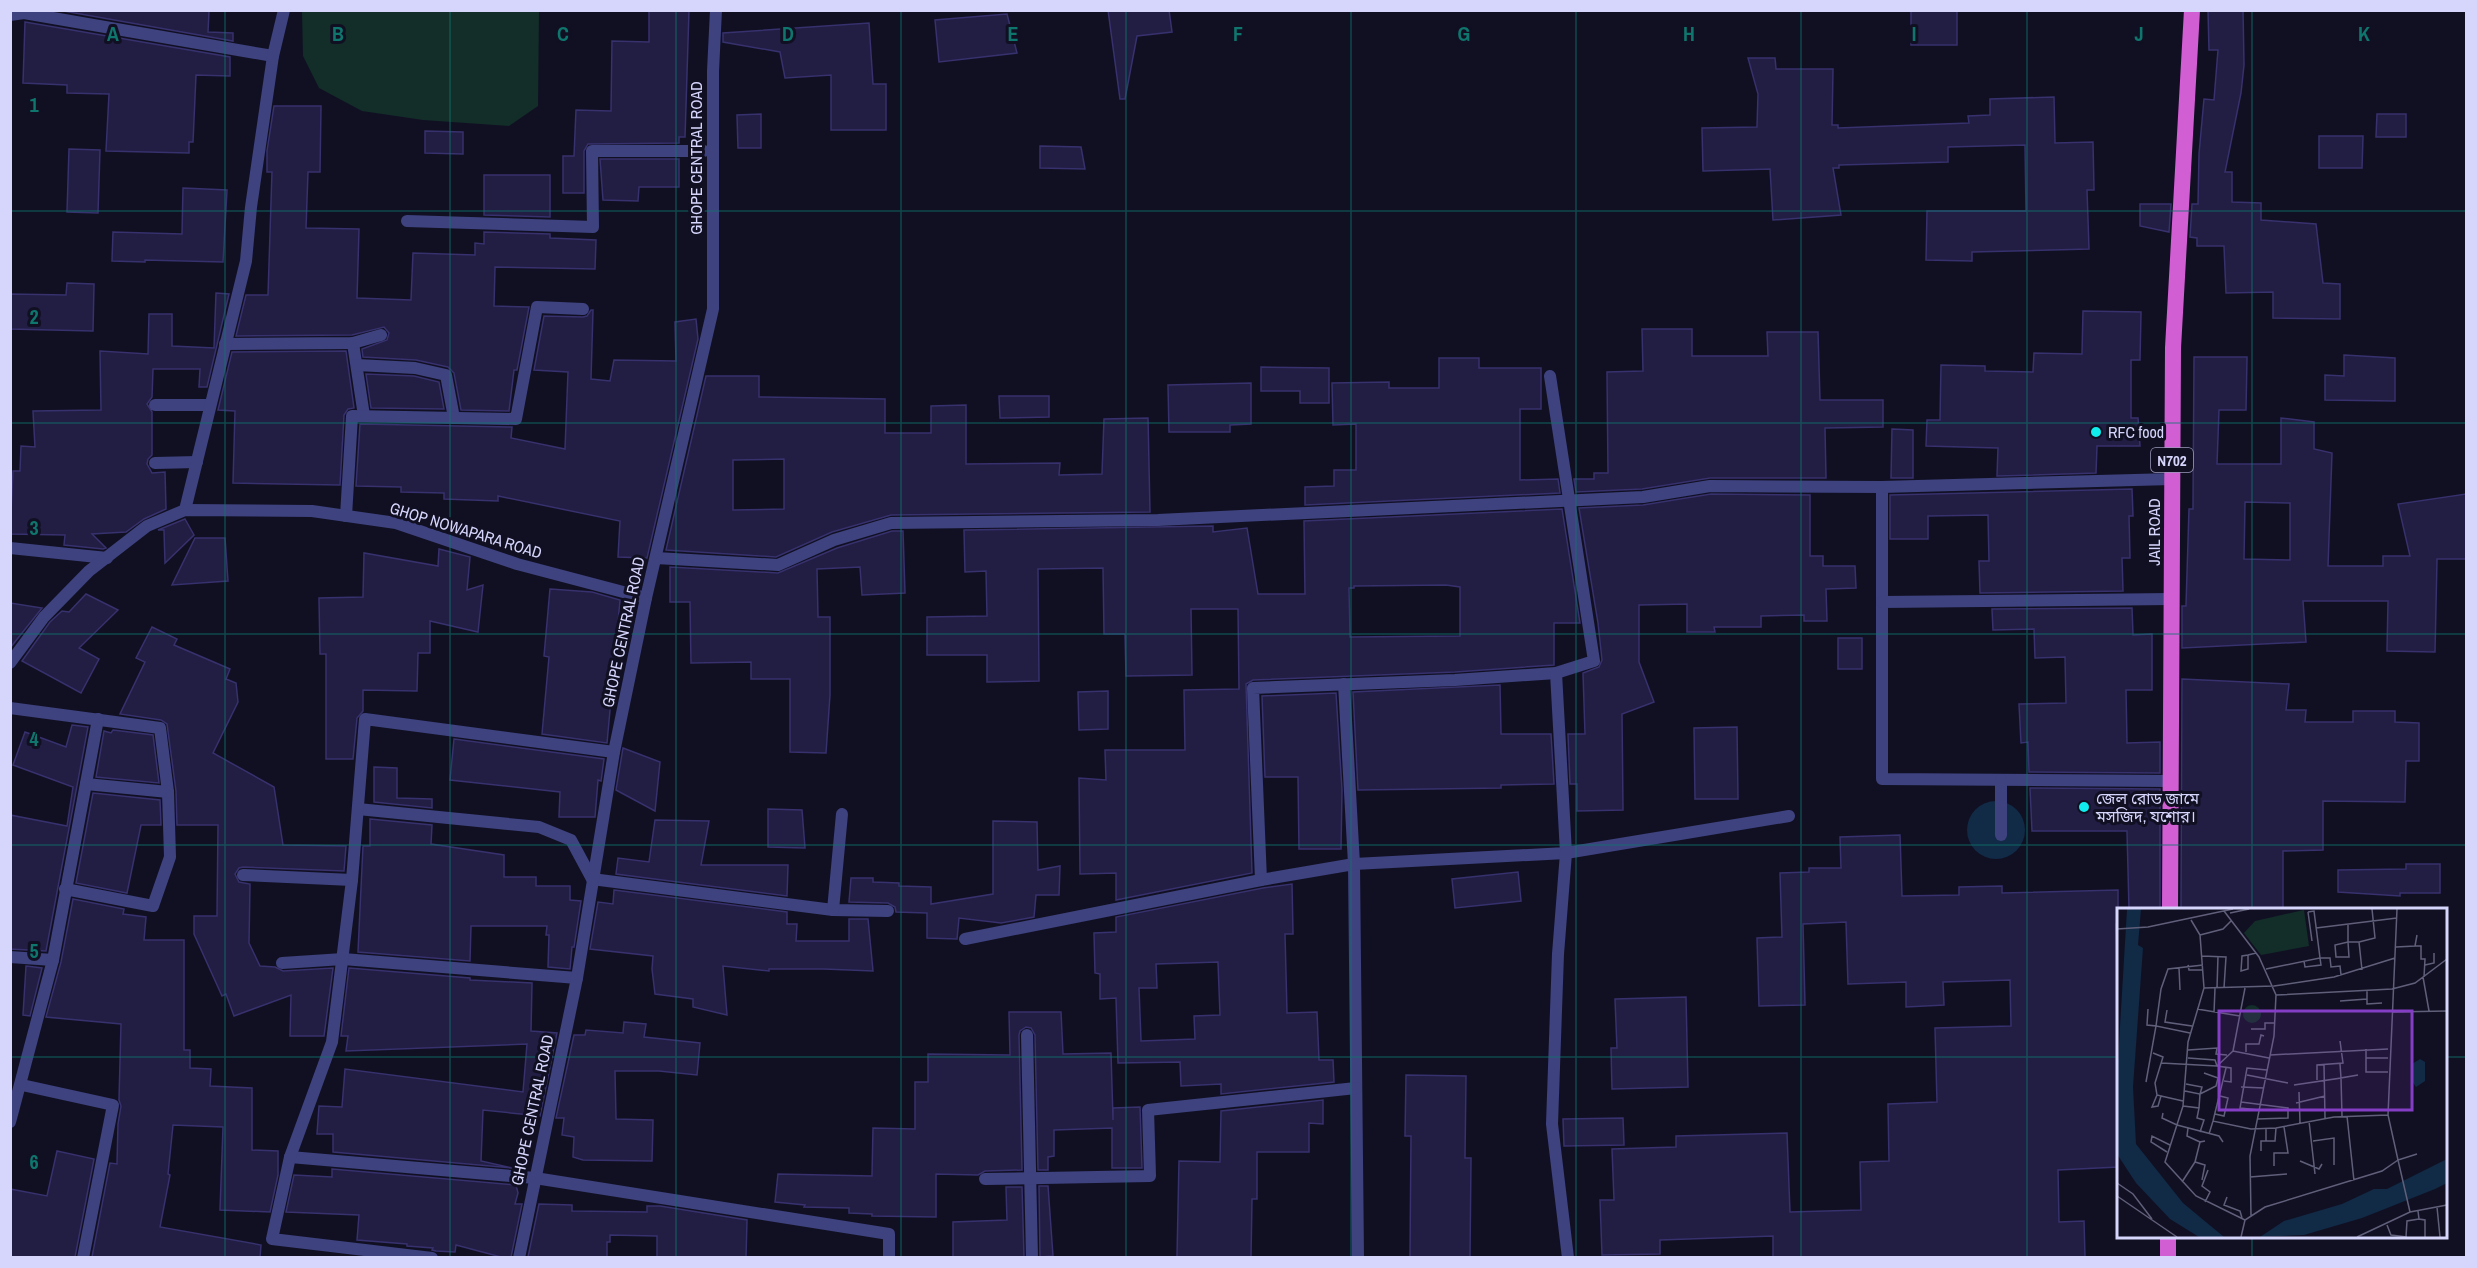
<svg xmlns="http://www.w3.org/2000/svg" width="2477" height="1268" viewBox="0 0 2477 1268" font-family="'Archivo Narrow','Noto Sans Bengali',sans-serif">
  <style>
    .green { fill: #132d29 }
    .water { fill: #112a46 }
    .building { fill: #211d43; stroke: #37316d; stroke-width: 1.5; fill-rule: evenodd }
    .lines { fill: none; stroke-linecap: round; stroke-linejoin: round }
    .minor { stroke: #3e427f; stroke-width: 12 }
    .trunk { stroke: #d25ed4; stroke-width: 16 }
    .grid { fill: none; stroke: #0f766e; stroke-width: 1.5; stroke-opacity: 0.55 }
    .poi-dot { fill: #10edec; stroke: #111023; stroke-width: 2 }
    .labels { text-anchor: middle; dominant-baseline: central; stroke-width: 6; stroke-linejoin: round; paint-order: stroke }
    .shield { fill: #111023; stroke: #9b9abb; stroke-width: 1.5 }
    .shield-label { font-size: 15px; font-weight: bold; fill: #d6d5fc }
    .street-label { font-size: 16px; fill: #d6d5fc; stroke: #111023 }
    .poi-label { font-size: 16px; fill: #d6d5fc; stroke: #111023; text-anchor: start }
    .inset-road { fill: none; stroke: #605f7a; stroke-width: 1.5 }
    .view { fill: #843dc5; fill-opacity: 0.15; stroke: #843dc5; stroke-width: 3 }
    .inset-edge { fill: none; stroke: #d6d5fc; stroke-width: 3 }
    .grid-label { font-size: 20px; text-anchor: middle; font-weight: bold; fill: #0f766e; stroke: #111023; stroke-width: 6; stroke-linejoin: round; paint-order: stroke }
  </style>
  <rect width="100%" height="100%" fill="#111023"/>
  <path class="green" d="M302,11H539L538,106L509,126L423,120L362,111L319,88L303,56Z"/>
  <circle class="water" cx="1996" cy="830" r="29"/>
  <g class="building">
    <path d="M58,10L209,11L208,32L233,33V41Z"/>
    <path d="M649,10H689L685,137H679V143L588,144L584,151V193H563V156H574L576,110L611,111L612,41L649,42Z"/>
    <path d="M1108,10H1169L1172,32L1137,36L1125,99H1120Z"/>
    <rect x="1911" y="10" width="46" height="35"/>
    <path d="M2208,10H2243L2244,65L2241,93L2225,172H2232V202L2261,203V220L2316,224L2323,283L2340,284V319L2273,318V292L2226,293L2224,246H2197V238L2190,237L2192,204H2198L2199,154L2204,99L2214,100L2218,50H2209Z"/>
    <path d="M1007,14L1017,53L939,62L935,20Z"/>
    <path d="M25,22L230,57V76L196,75L193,142H189V153L106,151L109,94L67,93V85L23,83Z"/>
    <path d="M869,23L873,84H886V130H831V75L785,78L780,52L723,42V33Z"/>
    <path d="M1748,58H1775L1776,69H1833L1832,125H1838V128L1969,123L1968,116L1990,115V99L2054,97L2055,143L2093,142L2094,190H2087L2089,249L1972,252V261L1926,260L1927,211H2026L2025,145L1948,147V162L1839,165V168H1833L1841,215L1773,220L1770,169L1703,171L1702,128L1757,127L1758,94Z"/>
    <path d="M274,106H321L320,172H308L306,228L359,229L357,298L411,300L413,253L475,255V243L484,244V232L550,234V238L596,240L595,269L495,267L494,306L529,307L517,370H514L509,411L461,410L454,373L448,367L416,360L363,357L362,349L387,340L389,333L384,327L352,335L236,336L246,295H268L272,172H267V151Z"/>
    <path d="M761,114V148H738L737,115Z"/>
    <path d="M2377,114H2406V137H2376Z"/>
    <path d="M425,131L463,132V154L425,153Z"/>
    <path d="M2319,136H2363L2362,168H2319Z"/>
    <path d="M1040,146L1081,147L1085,169L1040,168Z"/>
    <path d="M69,149L100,150L98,213L67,212Z"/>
    <path d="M600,159H679V187H639L638,201L603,200Z"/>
    <path d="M484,175H550V217L484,215Z"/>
    <path d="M183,188L227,190L223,262L145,260V262L112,261L113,232L182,234Z"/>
    <path d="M2140,204H2171L2169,232L2140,226Z"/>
    <path d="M67,283L94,284L93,331L10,329V294L66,295Z"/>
    <path d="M216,293L229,294L207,387H199L200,369H153L152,397L147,404L152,412V455L148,459L147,464L152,473L165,472L166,509L144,519L126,532L92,534L106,548L103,549L64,545L65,535L10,534L13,471H20L21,446L35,447L33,411L101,410L100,351L148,354L149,314H172V346L214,348Z"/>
    <path d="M591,310H593L591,379L610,381L614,360L676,361L675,322L696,319L698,339L647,558L618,557L620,521L498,496V501L444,499V493L401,492V487L356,486L360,424L512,427L511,438L565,449L568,372L534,370L544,316L583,317L587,316Z"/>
    <path d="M2083,311L2141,312L2140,360H2131V418H2138L2140,446H2097L2096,473L1997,476L1998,448L1926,446L1927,420H1940L1941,365L1985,366V371L2033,372L2034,353L2082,354Z"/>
    <path d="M1642,329H1692V356H1768L1767,332H1818L1820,400H1883V427L1825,428L1826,478H1710L1642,489L1576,492L1574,479H1594V473H1608L1607,372L1643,371Z"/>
    <path d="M346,351L354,408L348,409L344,415L340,485L233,483L235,411L218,410L232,352Z"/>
    <path d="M2344,355L2395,358V401L2325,400V375L2344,376Z"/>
    <path d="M2194,357H2247L2246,410H2219L2217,464H2281V418L2314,422V449L2332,453L2328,566H2383V556H2410L2398,504L2466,494V559H2437L2435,652L2387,651L2388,601H2303L2306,642L2182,648V606H2186L2189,509H2193ZM2245,502L2290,503V560L2244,559Z"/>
    <path d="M1439,358H1479V368H1541V409H1520V480L1558,479L1560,493L1305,505V487L1334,486V470H1356V424L1333,425L1332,383L1389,382V388H1439Z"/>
    <path d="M1261,367L1329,368V403H1300V391H1261Z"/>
    <path d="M366,374L414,376L439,382L444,409L371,408Z"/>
    <path d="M706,376H759V397L885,399V433H931V406L966,405V464L1060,463L1059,475L1102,474L1104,419L1148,418L1150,512L891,515L832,532L776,557L666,550ZM784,459V509L733,510V460Z"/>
    <path d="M1251,383V424L1230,425V432H1169L1168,385Z"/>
    <path d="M999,396H1049V417L1000,418Z"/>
    <path d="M1892,429L1913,430V478H1891Z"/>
    <path d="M2132,489L2133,516H2129L2130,558H2122L2123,591L1980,593L1979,561H1989L1988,515L1928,516V539H1890V495Z"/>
    <path d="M1711,494L1810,495V556H1823V566H1855L1856,588L1826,589L1827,621H1804V615L1761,616V627H1714L1715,632H1687V604L1639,605V662L1654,702L1622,714L1623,810L1577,811V784H1570L1568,734H1585L1583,673L1599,667L1602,660L1598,623L1579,508L1643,505Z"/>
    <path d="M1562,509L1580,623H1554V665L1455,672L1253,680L1246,684L1252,873L1116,900V873L1080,874L1079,778L1106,780L1105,750H1185L1184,690L1239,689L1238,609H1191L1192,675L1126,676L1125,634H1104L1103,568L1038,569L1039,681L987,682V655H927V617L987,616L986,571L965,572L964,530L1213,526V532L1247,528L1258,594H1305L1304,521ZM1446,585L1460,587V636L1350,637L1349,588H1354V586Z"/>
    <path d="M185,519L194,535L165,563L164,530H158Z"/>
    <path d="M892,531H903L905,593L862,595L860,567L817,569L818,617H830V695L826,753L790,752V679H751V662L691,663L690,602H670V567L778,573L837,548Z"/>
    <path d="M195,538H225L228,581L172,585Z"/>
    <path d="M439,549L470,557L467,590L483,585L478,632L430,621V653H418L417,691L363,690V711L357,718L353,759H326V654H320L319,598L363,597L364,553L438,566Z"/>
    <path d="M550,589L592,592L620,600L607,743L542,734L549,657L544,656Z"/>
    <path d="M86,594L118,610L79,648L99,659L81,693L22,661L50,622L62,611L69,612Z"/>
    <path d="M10,603L42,608L10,648Z"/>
    <path d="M2132,608L2133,635L2152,634V690H2126L2127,743L2160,742V773L2029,772L2028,742L2021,743L2019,704L2066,703L2065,657L2035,658L2034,629L1993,630L1992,609Z"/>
    <path d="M152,627L177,639L174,645L230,669L226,679L236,683L238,702L213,753L274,787L283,845L346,846L344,871L243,867L239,868L235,874L239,882L250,884L249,943L260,966L275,967L283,971L333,968L324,1036H290L291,995L234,1016L226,994L222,996L194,934V916H217L218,825H177L176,791L167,724L161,720L120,714L145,662L136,658Z"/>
    <rect x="1838" y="638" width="24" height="31"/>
    <path d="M2182,679L2289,684L2286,710H2306L2305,722H2353V711H2395V722L2419,723V761H2406L2405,802L2323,801V850L2283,851V909H2181Z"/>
    <path d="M1500,685L1501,734H1551L1554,784L1501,785V788L1358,790L1353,692Z"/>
    <path d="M1108,691V729L1079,730L1078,692Z"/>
    <path d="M1336,693L1342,790L1341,849H1299L1298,777H1265L1262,696Z"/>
    <path d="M72,725L88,727L46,951L10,949V815L67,826L73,787L13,765L25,732L66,747Z"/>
    <path d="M1737,727L1738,799H1695L1694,728Z"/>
    <path d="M113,730L153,735L159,783L96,777L104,731L111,733Z"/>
    <path d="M454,739L604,759L601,781L598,780L595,817H559L560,792L450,780Z"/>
    <path d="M623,748L660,762L655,811L616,790Z"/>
    <path d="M374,767L397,768V798L432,799V808L374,802Z"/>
    <path d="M2030,788L2160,789V909H2129L2127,831H2032Z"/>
    <path d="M93,793L160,800L161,825H141L127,893L76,883Z"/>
    <path d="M768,809L802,810L805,848L768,847Z"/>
    <path d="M370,819L432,825L431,844L504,855V877H536V886H570V900L581,901L574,947H572L570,969L548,967L549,935H546L547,926H471L470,961L358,952L363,846H370Z"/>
    <path d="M655,820L709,821L701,865H788L787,896L616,874L618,858L649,862Z"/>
    <path d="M993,821L1037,822L1038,870L1060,866L1059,895H1036L1034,917L1001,923L959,918L957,939L927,938V913L896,912L895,907L888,903L849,902L851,878H873V882L899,883V886L931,887V904L993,894Z"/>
    <path d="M1900,835L1902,896L1959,895V887L2002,886V893L2118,890V924H2116L2118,984V1167L2058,1170L2059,1222L2084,1221L2085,1257H1773V1236L1660,1240V1254L1602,1255L1600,1200H1614L1612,1149L1676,1147V1136L1787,1133L1790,1212L1861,1210L1860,1162L1889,1161L1888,1104L1937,1102L1935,1028L2011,1026L2010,980L1943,982L1944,1005L1906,1007V982L1848,984L1846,922L1803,924L1805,1005L1759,1006L1757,938L1782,937L1780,873L1809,872V868H1841L1840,837Z"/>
    <path d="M2406,864H2440V893H2400V896L2338,892V870L2406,869Z"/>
    <path d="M1518,872L1521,901L1455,908L1452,879Z"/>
    <path d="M1292,884L1293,934H1285L1287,1013L1317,1012L1319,1060H1333L1334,1082L1221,1094V1084L1181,1086L1180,1062L1118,1063L1116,998L1100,999V974L1095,973L1094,933L1116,932V917L1263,888ZM1218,962L1220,1015L1194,1016L1195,1039L1141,1041L1139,988H1157L1156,964Z"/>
    <path d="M614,890L787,912V924H797L796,941H849V919H868L873,971L824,969H769V971L723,966L727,1015L693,1007V999L655,994L652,969L653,956L590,949L598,902L613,904Z"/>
    <path d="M73,899L124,909L123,914L146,917L144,940H184V1050H190V1068L211,1069L210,1086L252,1088V1150L278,1151V1175L270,1212L220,1210L223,1127L173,1125L168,1174L170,1175L160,1227L261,1245L260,1257H92L110,1163L117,1164L118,1124L121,1106L119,1100L121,1024L46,1017L61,962Z"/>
    <path d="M26,966L42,968L30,1016L23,1015Z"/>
    <path d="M349,968L470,978V980L532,983L531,1031L557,1033L540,1116L483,1110L481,1161L512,1168L333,1152V1134H317L319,1106L342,1107L345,1069L523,1092L527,1044L346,1051L348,1036H341Z"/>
    <path d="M1686,997L1688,1087L1612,1089L1611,1048H1617L1615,999Z"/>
    <path d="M1009,1012H1061L1063,1054L1111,1053L1113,1120V1108L1140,1107L1142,1168H1112V1128L1054,1130V1156L1048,1157V1170H1038L1035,1035L1031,1028L1026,1027L1020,1031L1019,1035L1022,1170L985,1171L978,1175L936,1174V1217L872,1216V1214L849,1213V1208L804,1207L805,1205L775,1202L778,1174L872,1176L873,1128L915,1129V1082H928V1054L1010,1055Z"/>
    <path d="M624,1022L646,1024L644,1037L700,1043L697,1075L659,1071H615L616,1119L653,1120L652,1161L583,1160L573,1157L574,1137L562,1135L564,1118H556L574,1035H585L586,1030L623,1033Z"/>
    <path d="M1406,1075L1466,1076L1465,1158H1471L1470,1257H1410L1411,1136H1405Z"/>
    <path d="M1323,1100V1124L1309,1123V1152H1257V1199H1252L1251,1257H1177L1179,1161L1220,1162L1221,1111Z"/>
    <path d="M1623,1118L1624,1145L1564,1146L1563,1119Z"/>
    <path d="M57,1151L94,1159L75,1257H10V1189L47,1196Z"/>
    <path d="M332,1169L516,1185L518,1193L515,1204H522L511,1257H501L456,1245L455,1252L436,1251L432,1250L433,1248L407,1246V1244L357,1240L359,1215L286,1212L294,1175L332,1177Z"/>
    <path d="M1039,1186H1048L1053,1256L1040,1257Z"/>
    <path d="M1006,1187H1022L1024,1257H953V1222L1007,1220Z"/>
    <path d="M539,1204L572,1205V1211L647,1212V1206H660L747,1220L746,1257H657V1236L610,1235V1242H607V1257H528Z"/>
  </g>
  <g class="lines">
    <g class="minor">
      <path d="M10,15L24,13L273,56"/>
      <path d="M407,221L593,227L592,151H704"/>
      <path d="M353,343L364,416"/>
      <path d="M225,344L353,343L381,335"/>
      <path d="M357,365L415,368L446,375L454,418"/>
      <path d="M155,405H210"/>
      <path d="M155,463L197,462"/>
      <path d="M1882,487V779L2170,781"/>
      <path d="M185,510L246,261L251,207L273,56L284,10"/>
      <path d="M346,516L352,416L516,419L537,307L583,309"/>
      <path d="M10,548L107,558"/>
      <path d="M656,558L778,565L834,540L891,523L1158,520L1643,497L1710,486L1882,487L2172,479"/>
      <path d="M1882,602L2171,599"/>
      <path d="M10,663L44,617L89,571L147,526L185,510L312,511L396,523L517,564L646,598"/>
      <path d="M1344,684L1354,864L1358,1258"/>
      <path d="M10,708L160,728L168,792L170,857L153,906L65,889"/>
      <path d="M86,784L168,792"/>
      <path d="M358,809L539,827L571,840L592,879L833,910L888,911"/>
      <path d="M2001,835V780"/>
      <path d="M243,875L352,880"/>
      <path d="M1261,880L1253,688L1455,680L1556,673L1594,661L1550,376"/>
      <path d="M833,910L842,814"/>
      <path d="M965,939L1261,880L1354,864L1566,853L1556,673"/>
      <path d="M10,957L53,960"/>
      <path d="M282,963L343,959L577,978"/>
      <path d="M1027,1035L1032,1258"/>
      <path d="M22,1085L113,1105L83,1258"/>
      <path d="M10,1122L53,960L98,719"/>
      <path d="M290,1157L535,1178L889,1234V1258"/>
      <path d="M985,1179L1150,1176L1148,1110L1356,1088"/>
      <path d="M432,1258L272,1239L290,1157L332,1042L352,880L365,719L614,752"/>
      <path d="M519,1258L577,978L614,752L646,598L713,309V71L716,10"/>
      <path d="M1568,1258L1552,1124L1558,954L1566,853L1789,816"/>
    </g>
    <g class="trunk">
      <path d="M2170,910L2173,348L2192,10"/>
      <path d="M2168,1258V1236"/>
    </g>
  </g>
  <path class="grid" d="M225,10V1258M450,10V1258M676,10V1258M901,10V1258M1126,10V1258M1351,10V1258M1576,10V1258M1801,10V1258M2027,10V1258M2252,10V910M10,211H2466M10,423H2466M10,634H2466M10,845H2466M10,1057H2118M2446,1057H2466M2252,1236V1258"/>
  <g class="poi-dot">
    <circle cx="2096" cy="432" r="6"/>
    <circle cx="2084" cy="807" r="6"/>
  </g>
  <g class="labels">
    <rect class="shield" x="2151" y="448" width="42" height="24" rx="4.5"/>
    <g class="shield-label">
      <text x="2172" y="460">N702</text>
    </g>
    <g class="street-label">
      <text transform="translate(696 158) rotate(-90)">GHOPE CENTRAL ROAD</text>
      <text transform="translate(466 530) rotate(17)">GHOP NOWAPARA ROAD</text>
      <text transform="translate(2154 532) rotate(-90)">JAIL ROAD</text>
      <text transform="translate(623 632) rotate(-78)">GHOPE CENTRAL ROAD</text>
      <text transform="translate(532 1110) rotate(-78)">GHOPE CENTRAL ROAD</text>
    </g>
    <g class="poi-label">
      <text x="2108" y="432">RFC food</text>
      <text x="2096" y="798">জেল রোড জামে<tspan x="2096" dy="18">মসজিদ, যশোর।</tspan></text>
    </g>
  </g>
  <g transform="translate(2117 908)">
    <rect width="330" height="330" fill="#111023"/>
    <path d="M187,2L192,38L144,47L127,25L138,13ZM126 106a9 9 0 1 1 18 0a9 9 0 1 1-18 0Z" fill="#132d29"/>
    <path d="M10,1H24L21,37L26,40L16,179L19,236L66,295L107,329H82L53,311L19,275L0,246V169ZM303,151L308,154V173L299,179L295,173V156ZM330,251V275L318,281L245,310L187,327L143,329L167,313L225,296L257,281H270Z" fill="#112a46"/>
    <path class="inset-road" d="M107,3L142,49L159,87L157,128L133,248L134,308M191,4L195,33M113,5L132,1M74,12L83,27L87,80L71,134L66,198L48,254L79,288L128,312M231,17V34L232,49H219L218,37L231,34H242L245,62M199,20L280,10M0,21L31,19L116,1M83,27L106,21L114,13M242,34L258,30L255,1M298,38H304V51H308L307,69M279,39L298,38L300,27M131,47V61L124,63L125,48L131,47L139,45M85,48L109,49L107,80M187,53L188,59L204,57L203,50H213L214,59L223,58L224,67M71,57L72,62H86M308,57L317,55V45M62,60L63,82M149,61L203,50L197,3L191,4M306,69L312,103M87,80L157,78L217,69L278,50M100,80L101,48M250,83V96L265,95M159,87L275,81L298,75L330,51M223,93L250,91M80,101L123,108M50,102L48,114L75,118M276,104L330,103M97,105L98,80M134,121H148V115H157M73,125L39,118L44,81L51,61L86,57M249,141V164H271M71,142L100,140L99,146L110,147M116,143L128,80M129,144V136H142L144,127L147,128M36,145L46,149L38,175L40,187L44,188L41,198L35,199L40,187M153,147L271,141M71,150L98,152L100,158L114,160V174L107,173M249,150H271M44,155L100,158L116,143L152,150M207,157L208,210M130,167L171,175M200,172V157L226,155L223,133M29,174L39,118L30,117L31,101M69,176L85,179L83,186L99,178L101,170L87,165M177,177L224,170L223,156M124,179L147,180M68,183L83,186L82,200M182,184L183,215M44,188L66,193M124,194L171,200V210L140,211M179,195L208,188M66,198L82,200L80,210L87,212L83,224M142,202L123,200L130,160L150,162M46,205L45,210L60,217L102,228L106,234M98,206L107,208L111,190L103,188M225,208L224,170L241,167M230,208L237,273M96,213L109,160M192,213L198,266M71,220L70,228L83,234M92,226L96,213L134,221L159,220L217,209L271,207M149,233H158L159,220M196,233L217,230V257M144,243V233H149V221M50,244L34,234L35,228L53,237M183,253L202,261L205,256M78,254L83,234L88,233M157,258V245H171L167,219M133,269L170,266M65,274L78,254L88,257L85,272M0,275L16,286L35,311M0,288L60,329M110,289L107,297L123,303L125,310M88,294L93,284L85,278L91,262M320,299L323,329M301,303L302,311L308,312V329M293,304L281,252L300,246M270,317L274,327L290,329M124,329L128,312L148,299L265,263L281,252L271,207L280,1M240,329L293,304L330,297M289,329L290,313L302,311"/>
    <path class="view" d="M102,103H295V202H102Z"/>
    <rect width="330" height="330" class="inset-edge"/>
  </g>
  <g class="grid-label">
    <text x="113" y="41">A</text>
    <text x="338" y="41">B</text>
    <text x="563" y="41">C</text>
    <text x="788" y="41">D</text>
    <text x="1013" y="41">E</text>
    <text x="1238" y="41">F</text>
    <text x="1464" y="41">G</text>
    <text x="1689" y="41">H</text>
    <text x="1914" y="41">I</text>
    <text x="2139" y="41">J</text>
    <text x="2364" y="41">K</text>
    <text x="34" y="112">1</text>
    <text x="34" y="324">2</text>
    <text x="34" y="535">3</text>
    <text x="34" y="746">4</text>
    <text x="34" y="958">5</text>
    <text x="34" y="1169">6</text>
  </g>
  <rect width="2477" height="1268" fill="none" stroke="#d6d5fc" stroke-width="24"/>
</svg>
